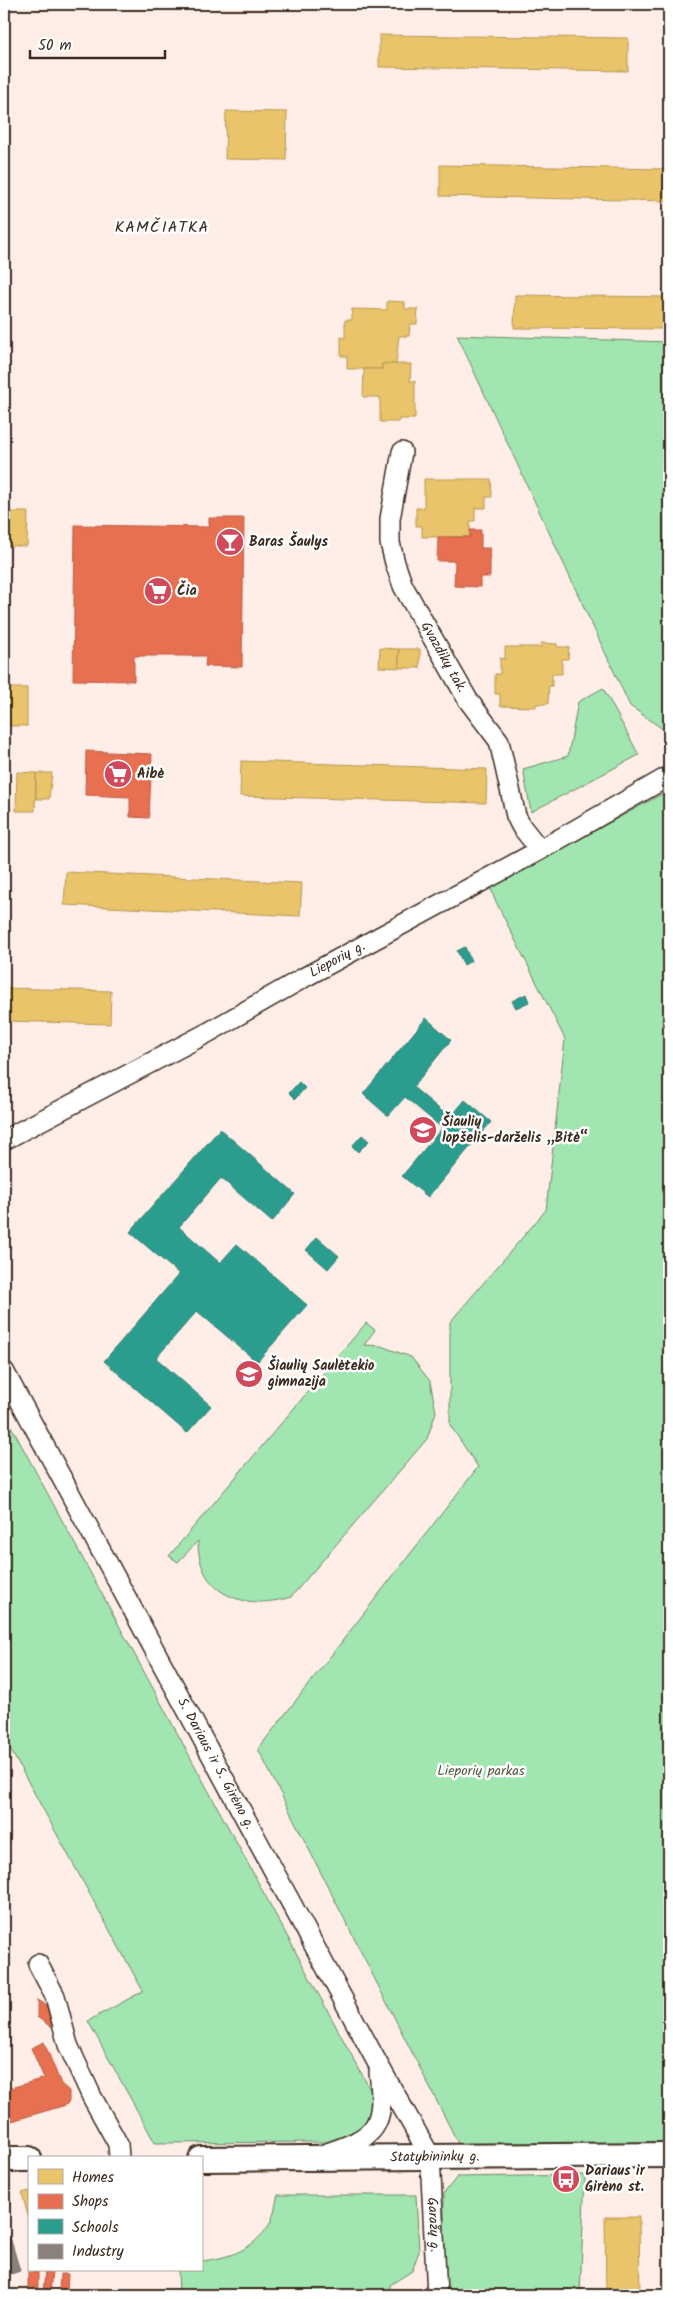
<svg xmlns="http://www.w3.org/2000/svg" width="673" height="2299" viewBox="0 0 673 2299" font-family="Kalam,sans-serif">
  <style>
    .green { fill: #a1e5b0; stroke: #6e8867 }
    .homes { fill: #e9c46a; stroke: #b59653 }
    .shops { fill: #e76f51; stroke: #b35a42 }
    .schools { fill: #2a9d8f; stroke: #2f7a6d }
    .industry { fill: #8a817c; stroke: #726760 }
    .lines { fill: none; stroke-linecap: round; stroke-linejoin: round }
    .minor-casing { stroke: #3b2a1e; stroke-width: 22 }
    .major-casing { stroke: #3b2a1e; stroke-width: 28 }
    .minor { stroke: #fff; stroke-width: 19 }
    .major { stroke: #fff; stroke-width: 24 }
    .labels { text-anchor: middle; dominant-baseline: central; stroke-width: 5; stroke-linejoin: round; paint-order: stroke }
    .poi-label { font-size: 14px; font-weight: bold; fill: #3b2a1e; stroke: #fff; text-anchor: start }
    .street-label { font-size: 14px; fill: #3b2a1e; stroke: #fff }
    .park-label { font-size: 14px; fill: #545942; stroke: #fff }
    .quarter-label { font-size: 16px; letter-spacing: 1px; fill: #3b2a1e; stroke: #fff }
  </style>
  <rect width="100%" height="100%" fill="#ffeee8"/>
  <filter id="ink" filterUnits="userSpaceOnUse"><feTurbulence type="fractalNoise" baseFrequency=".02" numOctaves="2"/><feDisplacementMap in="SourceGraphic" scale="10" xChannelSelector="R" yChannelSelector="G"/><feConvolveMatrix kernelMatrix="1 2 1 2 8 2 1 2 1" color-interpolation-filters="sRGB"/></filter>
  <g filter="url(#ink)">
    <g class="green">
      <path d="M457,335L669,342V716L664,730L630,706Z"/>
      <path d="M603,688L639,755L531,812L523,769L568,756L578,702Z"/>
      <path d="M669,790V2143L459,2145L258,1749L478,1467L450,1425V1322L546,1210L565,1039L494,898L491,888Z"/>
      <path d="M366,1323L375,1330L364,1345L381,1346L411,1357L430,1381L436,1412L427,1439L291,1597C245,1611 198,1596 198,1541L178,1562L169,1556Z"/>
      <path d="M4,1413L371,2091C379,2123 361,2132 334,2142L155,2143L88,2021L143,1991L4,1738Z"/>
      <path d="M585,2175L580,2295H448L444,2260V2193L457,2177Z"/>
      <path d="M278,2195H416L419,2251L412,2271L390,2285V2295H179L178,2270H201V2261C229,2258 253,2250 269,2225C274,2218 275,2204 278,2195Z"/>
    </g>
    <g class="homes">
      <path d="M379,35L628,38V71L379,67Z"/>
      <path d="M226,111L287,112L286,160L225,159Z"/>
      <path d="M440,165L669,169V201L440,196Z"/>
      <path d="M515,295L669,297V329L514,328Z"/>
      <path d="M387,301L405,302V309H418L417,324H410L409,336H399L396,364H382V369H347V356H341V337L345,338V320H352V309L387,310Z"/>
      <path d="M382,364H411L410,381H415V419H399V422H380V397H363L364,369H382Z"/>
      <path d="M424,479H491L492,497H486V508H475V521H470V537H422V526H416V508H424Z"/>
      <path d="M4,512H28L27,546H4Z"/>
      <path d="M541,643L557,644V647H569L568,659H562V674H552V686H549L548,704H536V707L500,706V694H495V674H500V658L505,659V647H541Z"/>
      <path d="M380,648L399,649V668L379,667Z"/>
      <rect x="399" y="649" width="21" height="19"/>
      <rect x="4" y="688" width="23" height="38"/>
      <path d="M241,761L487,769L486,803L240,796Z"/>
      <path d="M17,772L36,773L35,811H16Z"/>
      <path d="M36,773H52L49,799H36Z"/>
      <path d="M66,872L302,883L300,916L64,905Z"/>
      <path d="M4,988L111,991L110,1024L4,1021Z"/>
      <path d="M29,2191V2220L22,2193Z"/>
      <path d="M605,2217H639L640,2295H606Z"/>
    </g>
    <g class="shops">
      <path d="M209,518H244L242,667L205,666L206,656H134V681L73,680L75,525L209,527Z"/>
      <path d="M470,530H481V548H490V577H480V587L454,586L455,561H437L438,537H470Z"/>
      <path d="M86,751L152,754L149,818L130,817V797L85,795Z"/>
      <path d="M37,2000L53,2010L51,2027L37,2017Z"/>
      <path d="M44,2042L61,2084L69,2091V2101L66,2105L5,2123L4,2090L44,2078L31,2048Z"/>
      <path d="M45,2270H52L50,2294L43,2293Z"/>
      <rect x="28" y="2272" width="10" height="16"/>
      <path d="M60,2274H68L67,2291H59Z"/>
    </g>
    <g class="schools">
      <path d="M465,947L471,961L464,965L457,951Z"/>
      <path d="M526,994L529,1002L516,1008L512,1001Z"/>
      <path d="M426,1018L451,1040L413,1087L450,1118L465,1100L491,1122L428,1197L402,1176L442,1128L405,1097L388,1116L363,1094Z"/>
      <path d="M299,1082L305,1088L295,1099L289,1093Z"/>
      <path d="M220,1129L295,1194L272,1222L221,1178L179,1227L220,1263L237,1244L307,1305L257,1362L197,1311L156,1358L211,1406L187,1433L104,1361L179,1274L130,1232Z"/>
      <path d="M362,1135L369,1141L358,1152L352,1146Z"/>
      <path d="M317,1237L339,1256L328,1269L306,1250Z"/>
    </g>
    <path class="industry" d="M10,2237L20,2271L11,2274L4,2249V2239Z"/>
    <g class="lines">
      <defs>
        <g id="minor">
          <path id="s1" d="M402,452L390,519V543L395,563L403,586L468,700L499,741L516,816L521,826L540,850"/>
          <path id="s2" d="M4,1140L209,1032L305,977L540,850L669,776"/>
          <path id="s3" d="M4,1371L378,2064L430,2156L437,2295"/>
          <path d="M38,1964L55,1996L68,2045L92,2097L118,2144L119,2158"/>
          <path d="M324,2154C376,2137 386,2128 379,2072"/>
        </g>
        <g id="major">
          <path d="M4,2159H29"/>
          <path id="s4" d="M201,2159L669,2155"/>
        </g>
      </defs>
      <use href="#minor" class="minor-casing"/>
      <use href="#major" class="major-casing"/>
      <use href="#minor" class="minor"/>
      <use href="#major" class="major"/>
    </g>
  </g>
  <defs>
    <symbol id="bar-disc" viewBox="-11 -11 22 22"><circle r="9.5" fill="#d1495b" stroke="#fff"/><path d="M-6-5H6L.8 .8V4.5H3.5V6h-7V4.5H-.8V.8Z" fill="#fff"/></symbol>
    <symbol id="supermarket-disc" viewBox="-11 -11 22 22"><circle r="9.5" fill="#d1495b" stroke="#fff"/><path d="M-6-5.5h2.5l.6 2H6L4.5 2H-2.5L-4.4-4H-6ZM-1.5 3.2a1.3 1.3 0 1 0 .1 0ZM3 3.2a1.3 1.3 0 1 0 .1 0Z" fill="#fff"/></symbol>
    <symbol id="school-disc" viewBox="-11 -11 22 22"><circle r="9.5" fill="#d1495b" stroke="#fff"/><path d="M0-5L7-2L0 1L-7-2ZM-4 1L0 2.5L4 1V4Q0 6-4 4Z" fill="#fff"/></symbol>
    <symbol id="bus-disc" viewBox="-11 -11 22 22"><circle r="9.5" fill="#d1495b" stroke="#fff"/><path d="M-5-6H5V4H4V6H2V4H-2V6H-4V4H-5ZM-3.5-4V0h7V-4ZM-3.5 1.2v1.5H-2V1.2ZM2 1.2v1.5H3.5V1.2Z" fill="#fff"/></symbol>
  </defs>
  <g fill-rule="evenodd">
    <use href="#bar-disc" x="214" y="526" width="32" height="32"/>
    <use href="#supermarket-disc" x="142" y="575" width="32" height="32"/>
    <use href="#supermarket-disc" x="102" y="758" width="32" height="32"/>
    <use href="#school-disc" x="407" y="1114" width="32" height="32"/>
    <use href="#school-disc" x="233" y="1358" width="32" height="32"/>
    <use href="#bus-disc" x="550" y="2163" width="32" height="32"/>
  </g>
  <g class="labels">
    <g class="poi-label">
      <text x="249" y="542">Baras Šaulys</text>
      <text x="177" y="591">Čia</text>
      <text x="137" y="774">Aibė</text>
      <text x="442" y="1122">Šiaulių<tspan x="442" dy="16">lopšelis-darželis „Bitė“</tspan></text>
      <text x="268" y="1366">Šiaulių Saulėtekio<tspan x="268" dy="16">gimnazija</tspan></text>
      <text x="585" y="2171">Dariaus ir<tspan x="585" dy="16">Girėno st.</tspan></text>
    </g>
    <g class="street-label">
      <text stroke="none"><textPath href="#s1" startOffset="219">Gvazdikų tak.</textPath></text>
      <text stroke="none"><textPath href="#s2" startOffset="379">Lieporių g.</textPath></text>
      <text stroke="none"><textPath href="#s3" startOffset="446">S. Dariaus ir S. Girėno g.</textPath></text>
      <text stroke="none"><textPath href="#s4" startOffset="234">Statybininkų g.</textPath></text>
      <text stroke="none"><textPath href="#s3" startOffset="962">Garažų g.</textPath></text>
    </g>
    <g class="park-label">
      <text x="481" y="1771">Lieporių parkas</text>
    </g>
    <g class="quarter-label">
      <text x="162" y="227">KAMČIATKA</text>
    </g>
  </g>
  <rect width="673" height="2299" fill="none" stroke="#fff" stroke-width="20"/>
  <rect x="10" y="10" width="653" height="2279" fill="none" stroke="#3b2a1e" stroke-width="2" filter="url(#ink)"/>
  <rect x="28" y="2156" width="175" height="115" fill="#ffffff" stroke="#b1aaa5"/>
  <rect x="38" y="2169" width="25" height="15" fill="#e9c46a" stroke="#b1aaa5"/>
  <text x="72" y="2182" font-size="15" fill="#3b2a1e">Homes</text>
  <rect x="38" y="2194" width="25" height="15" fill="#e76f51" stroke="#b1aaa5"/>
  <text x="72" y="2206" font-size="15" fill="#3b2a1e">Shops</text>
  <rect x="38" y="2219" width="25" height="15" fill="#2a9d8f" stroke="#b1aaa5"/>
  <text x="72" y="2232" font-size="15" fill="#3b2a1e">Schools</text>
  <rect x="38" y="2244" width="25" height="15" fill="#8a817c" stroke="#b1aaa5"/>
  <text x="72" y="2256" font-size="15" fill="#3b2a1e">Industry</text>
  <path d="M30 50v8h135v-8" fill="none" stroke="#3b2a1e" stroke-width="2.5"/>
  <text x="38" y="50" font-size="15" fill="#3b2a1e" stroke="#ffffff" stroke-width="4" paint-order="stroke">50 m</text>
</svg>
